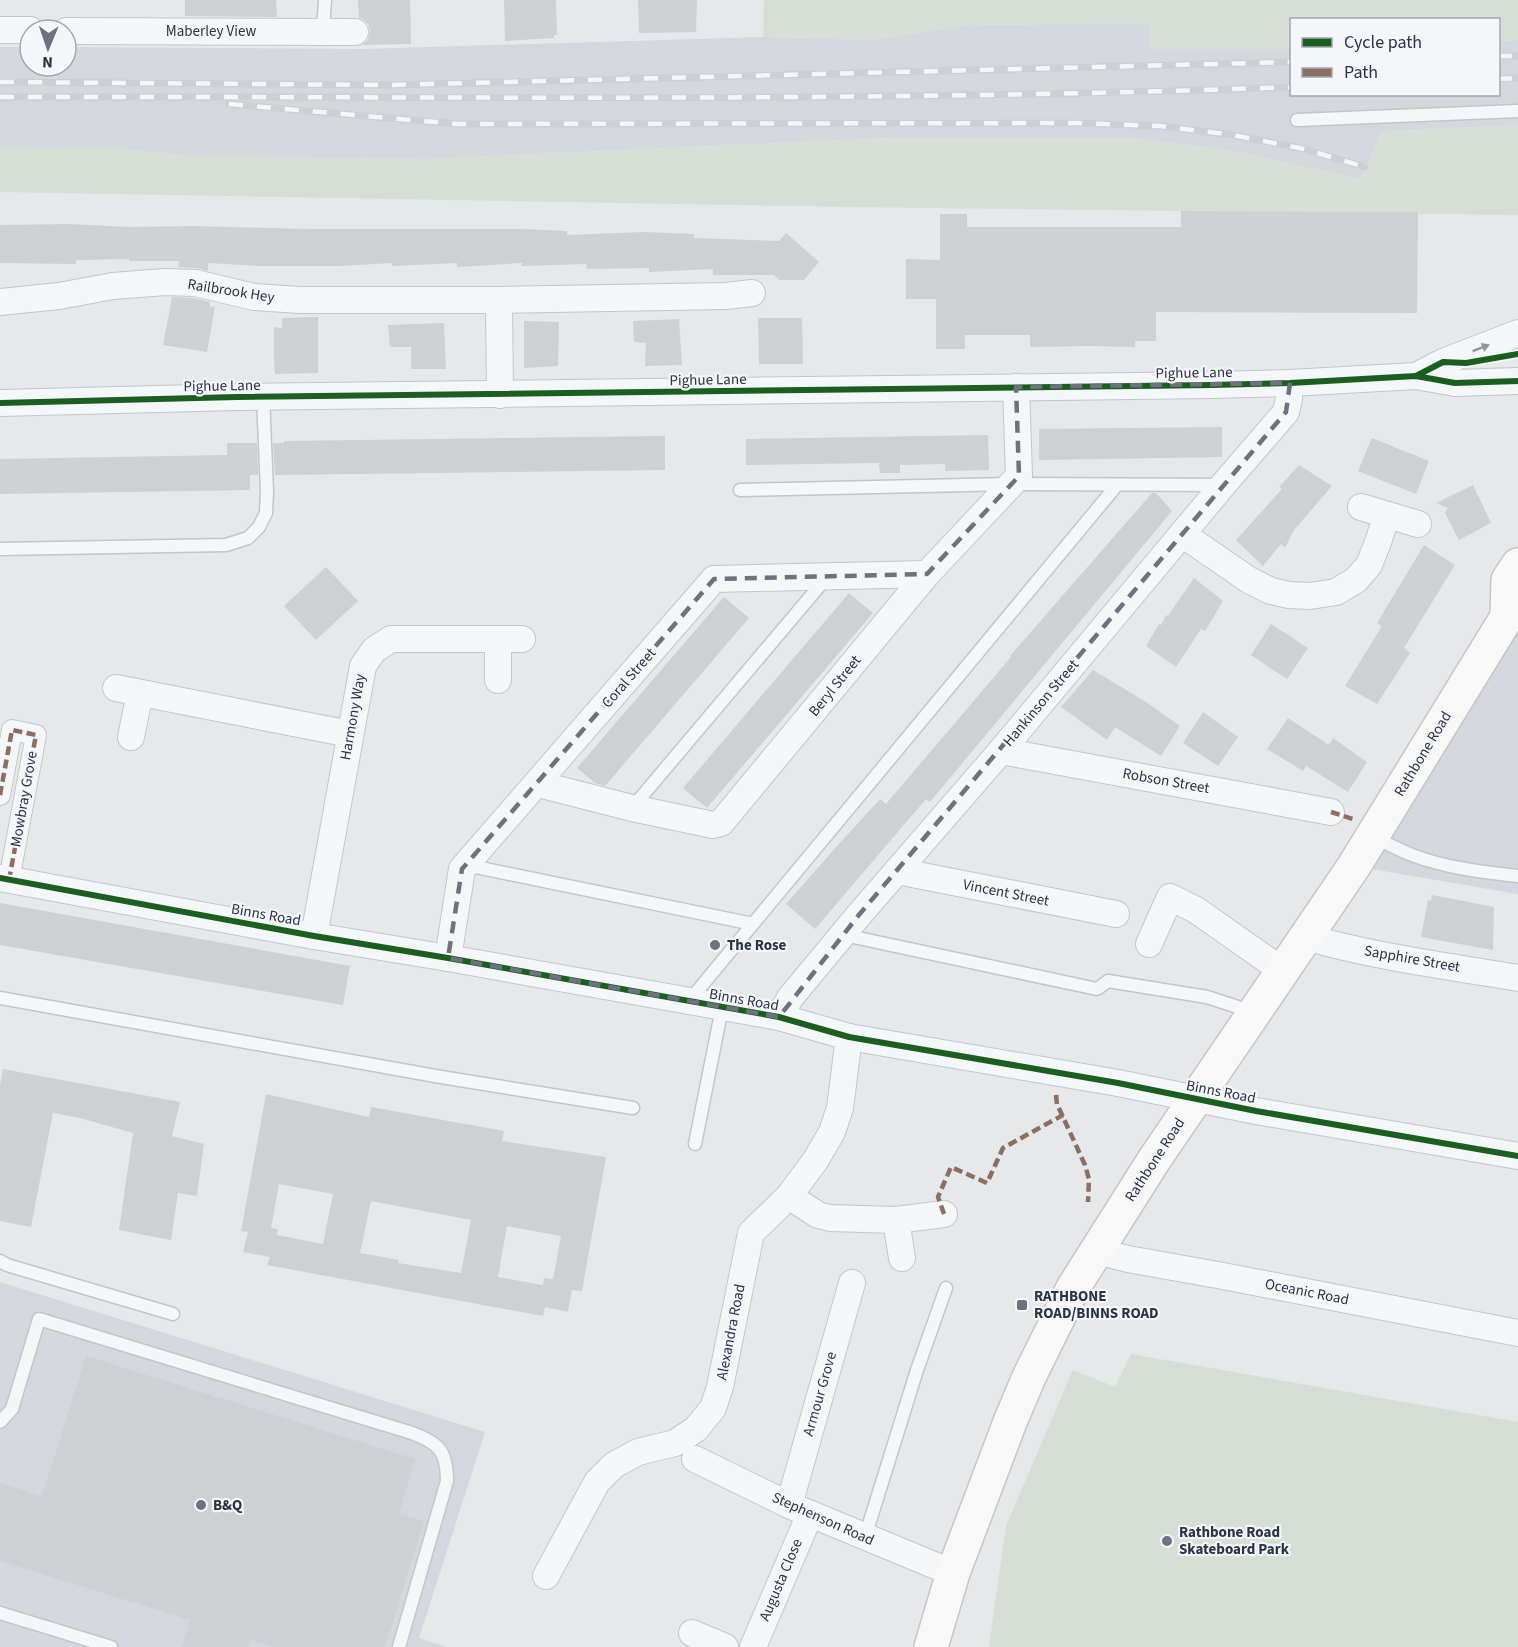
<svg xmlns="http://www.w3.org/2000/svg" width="1518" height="1647" viewBox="0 0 1518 1647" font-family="'Source Sans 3',sans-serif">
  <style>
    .built { fill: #d4d7dd }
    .green { fill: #d6ded6 }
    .building { fill: #ced0d3; fill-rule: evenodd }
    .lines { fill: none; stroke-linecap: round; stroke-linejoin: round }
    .service-casing { stroke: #c4c6c8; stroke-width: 15 }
    .pedestrian-casing { stroke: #c4c6c8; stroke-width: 22 }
    .minor-casing { stroke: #c4c6c8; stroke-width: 28 }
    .secondary-casing { stroke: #c4c6c8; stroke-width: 36 }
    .service { stroke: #f5f6f7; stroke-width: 12 }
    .pedestrian { stroke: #f5f6f7; stroke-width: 20 }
    .minor { stroke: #f5f6f7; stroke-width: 26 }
    .secondary { stroke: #f8f8f8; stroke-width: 33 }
    .rail-casing { stroke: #cecfd2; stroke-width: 7 }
    .rail { stroke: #f4f6f9; stroke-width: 4.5; stroke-dasharray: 14; stroke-linecap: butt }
    .quiet { stroke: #8d6e63; stroke-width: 4.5; stroke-dasharray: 9 4.5; stroke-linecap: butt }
    .cycleway-casing { stroke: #f4f6f9; stroke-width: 10 }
    .cycleway { stroke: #1b5e20; stroke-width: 6 }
    .oneway { fill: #90959e }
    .marked { fill: none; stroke: #6c737f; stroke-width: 4.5; stroke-dasharray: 12 8; stroke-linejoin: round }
    .poi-dot { fill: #6c737f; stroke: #f4f6f9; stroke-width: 2 }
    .labels { text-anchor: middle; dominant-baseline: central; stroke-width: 4.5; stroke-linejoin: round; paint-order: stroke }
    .street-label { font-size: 15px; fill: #2b3445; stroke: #f4f6f9 }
    .poi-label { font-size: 15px; font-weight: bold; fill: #2b3445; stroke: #f4f6f9; text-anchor: start }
  </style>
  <rect width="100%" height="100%" fill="#e6e8ea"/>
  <g class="built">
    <path d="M1150,23V49H1291L1292,94H1498L1499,41L1518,40V125L1382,132L1360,179L1233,151L1129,138H890L428,159L214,157L0,152V47H30V66H66V47L364,49L763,37L877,39L968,25Z"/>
    <path d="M1518,608V894L1354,866Z"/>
    <path d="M0,1282L485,1432L419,1638L446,1647H0Z"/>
  </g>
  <g class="green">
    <path d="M764,0H1518V40L1499,41L1498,20H1292L1291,49H1149V23L968,25L877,39L763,37Z"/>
    <path d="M1518,125V215L851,207L0,192V149L112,148L214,157L428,159L890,138H1129L1233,151L1360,179L1382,132Z"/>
    <path d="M1131,1354L1518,1422V1647H989L1006,1526L1073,1370L1115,1387Z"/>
  </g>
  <g class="building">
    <path d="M185,0H276L277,17L185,16Z"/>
    <path d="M358,0H410L411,44L362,45L368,40L370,31L368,24L363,19L359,18Z"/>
    <path d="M504,0H556L557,35H554V38L505,41Z"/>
    <path d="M638,0H697L696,32L639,33Z"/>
    <path d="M1181,211L1418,212L1417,313L1156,312V341H1135V347L1087,346L1030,347V335H965V349H936V299H906V259L940,260V214H967V227H1181Z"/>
    <path d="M69,224L129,227L195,226L306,229H522L567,231V235L644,232L694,234V238L779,241L786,233L819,262L804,280H779L774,275H713V269L649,272V268L587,269L586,264L521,266L522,263L457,267V263L392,266V263L340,266H260L208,263V271L196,268L178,267L179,261H129V259L76,260V264L0,263V225Z"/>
    <path d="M172,297L193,298L210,302V306L215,307L207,352L163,345Z"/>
    <path d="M318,317V373L275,374L274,361V327L282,328V318Z"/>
    <path d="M758,318H802L803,364H759Z"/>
    <path d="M679,319L682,365L645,366L646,343L634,342L633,321Z"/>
    <path d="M524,321L559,322L558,366L524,368Z"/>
    <path d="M444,323L446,369H411V347H390L388,325Z"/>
    <path d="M1222,427V457L1039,460V429Z"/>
    <path d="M988,435L989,470L945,471V464L900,465V473H880L879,463L746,465V439Z"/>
    <path d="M665,436V470L275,475L273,443H284V441Z"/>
    <path d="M1372,438L1429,461L1416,494L1358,471Z"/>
    <path d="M227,443H257L258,475H250V490L0,494V459L227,455Z"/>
    <path d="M1299,465L1332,486L1294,530L1285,548L1281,544L1263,566L1236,540L1282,489L1279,487Z"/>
    <path d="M1473,485L1491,523L1459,540L1445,513L1448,508L1436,503Z"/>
    <path d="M1152,493H1156L1172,511L930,802L926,799L815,929L786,904L838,845L880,799L886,804L1011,657L1010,656Z"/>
    <path d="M1424,545L1455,565L1404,648L1410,653L1377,704L1345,686L1382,626L1377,623Z"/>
    <path d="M326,567L358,601L316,640L284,606Z"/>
    <path d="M1194,578L1223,601L1205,631L1201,629L1176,667L1146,646L1159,624L1161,625L1166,615L1168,616Z"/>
    <path d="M849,593L873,613L707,808L683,788Z"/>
    <path d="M724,597L749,618L605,786L595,783L577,768Z"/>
    <path d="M1271,624L1308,648L1287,679L1251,655Z"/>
    <path d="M1093,670L1146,702L1180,726L1161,756L1115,727L1107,740L1061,707Z"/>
    <path d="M1203,712L1238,737L1218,766L1183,743Z"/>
    <path d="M1288,718L1329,745L1333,738L1367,762L1348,792L1306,766L1303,771L1267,749Z"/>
    <path d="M1432,895L1494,907L1493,950L1421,937L1428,900L1431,901Z"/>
    <path d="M0,903L350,966L343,1005L0,945Z"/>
    <path d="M3,1069L180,1102L172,1136L204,1144L197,1196L178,1193L171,1240L119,1230L133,1133L80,1118L53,1113L31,1227L0,1221V1085Z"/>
    <path d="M266,1094L369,1117L371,1107L504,1131L502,1141L606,1157L582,1291L572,1290L568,1312L545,1307L543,1316L267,1265L270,1257L243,1252L248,1232L241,1231ZM279,1184L333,1194L323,1244L277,1235L278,1229L271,1228ZM371,1201L471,1220L461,1273L398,1263L399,1260L360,1253ZM507,1226L561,1236L553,1279L544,1278L543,1285L498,1277Z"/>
    <path d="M86,1356L415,1459L399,1514L424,1521L385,1647H274L251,1640L249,1647H182L190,1620L0,1561V1483L42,1496Z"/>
  </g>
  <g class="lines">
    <defs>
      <g id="service">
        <path d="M323,32L325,0"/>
        <path d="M1297,120L1518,111"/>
        <path d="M740,490L1011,484L1222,485"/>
        <path d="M0,549L226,545L248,538L259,527L266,513L267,491L263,397"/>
        <path d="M632,808L827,577"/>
        <path d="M1374,837C1386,843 1399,850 1412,855C1446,868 1482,872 1518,876"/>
        <path d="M466,865L753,924"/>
        <path d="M844,935L1097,989L1108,981L1207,997L1253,1012"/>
        <path d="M0,998L441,1077L633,1108"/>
        <path d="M689,1001L1117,485"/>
        <path d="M695,1144L722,1008"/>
        <path d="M0,1261L7,1265L173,1314"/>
        <path d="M0,1422L12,1409L39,1319L412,1433C439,1443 447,1451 447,1481L399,1647"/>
        <path d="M865,1537L917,1370L946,1288"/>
        <path d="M0,1613L111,1647"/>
      </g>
      <path id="pedestrian" d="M0,795L12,730L36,735L9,880"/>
      <g id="minor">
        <path d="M0,30H30"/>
        <path d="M66,31L355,32"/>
        <path d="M499,300L500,395"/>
        <path d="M0,302L59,296L113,286L165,282L195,283L254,297L300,300H499L726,296L752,293"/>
        <path d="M1416,376L1443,362L1518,333"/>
        <path d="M0,403L237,397L1212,385L1290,383L1416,376L1455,383L1518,381"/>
        <path d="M1361,507L1418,524"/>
        <path d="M1182,534L1249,580L1271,591L1289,595L1310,596L1336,592L1356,580L1369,565L1378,542L1387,515"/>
        <path d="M498,680V639"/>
        <path d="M116,688L350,734"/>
        <path d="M131,737L140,693"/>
        <path d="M1001,751L1331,812"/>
        <path d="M538,784L632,808L713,825L721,823L927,574L1019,476L1016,387"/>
        <path d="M897,871L1116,914"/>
        <path d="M0,878L314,936L448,958L779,1017L849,1037L1118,1083L1256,1111L1518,1156"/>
        <path d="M314,936L363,666L374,650L391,639H522"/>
        <path d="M1306,937C1375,957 1447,966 1518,978"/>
        <path d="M1149,944L1170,897L1196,910L1283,971"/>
        <path d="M448,958L462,869L714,579L927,574"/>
        <path d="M779,1017L790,998L858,916L1001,751L1223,485L1286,412L1289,399L1290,383"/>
        <path d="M789,1196L818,1215L830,1218L896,1220L944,1214"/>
        <path d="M896,1220L902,1258"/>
        <path d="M1096,1251L1128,1259L1223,1276L1518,1333"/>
        <path d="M695,1459L789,1505L953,1573"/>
        <path d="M789,1505L852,1283"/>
        <path d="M546,1576L597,1482L614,1465L638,1452L675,1443L696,1429L713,1408L720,1387L751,1233L789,1196L815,1161L832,1132L840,1108L849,1037"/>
        <path d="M692,1633L725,1647"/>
        <path d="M753,1647L810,1514"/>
      </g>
      <g id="secondary">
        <path d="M1507,617L1508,580L1518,565"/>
        <path d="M931,1647L953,1573L1010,1422L1029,1377L1073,1288L1154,1160L1354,866L1507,617L1518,608"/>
      </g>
    </defs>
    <use href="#service" class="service-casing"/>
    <use href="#pedestrian" class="pedestrian-casing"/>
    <use href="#minor" class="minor-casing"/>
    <use href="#secondary" class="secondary-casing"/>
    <use href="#service" class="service"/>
    <use href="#pedestrian" class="pedestrian"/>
    <use href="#minor" class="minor"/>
    <use href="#secondary" class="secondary"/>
    <defs>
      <g id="rail">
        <path d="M1498,56H1518"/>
        <path d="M1498,79L1518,78"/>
        <path d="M0,82L389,85L1292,62"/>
        <path d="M0,97C430,96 861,103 1292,87"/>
        <path d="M229,104L457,124L1076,123L1160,126L1233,135L1304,149L1365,167"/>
      </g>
    </defs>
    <use href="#rail" class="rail-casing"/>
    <use href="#rail" class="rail"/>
    <g class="quiet">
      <path d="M0,795L12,730L36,735L9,880"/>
      <path d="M1331,812L1353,819"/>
      <path d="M1056,1095L1057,1104L1085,1165L1089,1179L1088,1202"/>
      <path d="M944,1214L938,1197L951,1167L987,1183L1003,1148L1063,1115"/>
    </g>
    <defs>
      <g id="cycleway">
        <path d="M1416,376L1443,362L1466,363L1518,354"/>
        <path d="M0,403L237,397L1212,385L1290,383L1416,376L1455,383L1518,381"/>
        <path d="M0,878L314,936L448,958L779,1017L849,1037L1118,1083L1256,1111L1518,1156"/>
      </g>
    </defs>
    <use href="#cycleway" class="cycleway-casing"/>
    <use href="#cycleway" class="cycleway"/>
  </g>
  <defs><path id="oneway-solid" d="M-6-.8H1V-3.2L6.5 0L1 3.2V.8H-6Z" transform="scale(1.5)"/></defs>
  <use class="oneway" href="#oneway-solid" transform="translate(1481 348) rotate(-21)"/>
  <path class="marked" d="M1290,383L1286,412L858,916L779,1017L448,958L462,869L714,579L927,574L1019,476L1016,387Z"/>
  <g class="poi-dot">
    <circle cx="715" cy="945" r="6"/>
    <rect x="1016" y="1299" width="12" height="12" rx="3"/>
    <circle cx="201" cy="1505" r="6"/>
    <circle cx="1167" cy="1541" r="6"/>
  </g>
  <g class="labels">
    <g class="street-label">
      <text x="211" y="31">Maberley View</text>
      <text transform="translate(231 291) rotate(9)">Railbrook Hey</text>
      <text transform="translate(1194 373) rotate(-1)">Pighue Lane</text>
      <text transform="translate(708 380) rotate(-1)">Pighue Lane</text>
      <text transform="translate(222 386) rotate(-1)">Pighue Lane</text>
      <text transform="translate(629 678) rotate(-49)">Coral Street</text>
      <text transform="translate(835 686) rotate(-51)">Beryl Street</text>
      <text transform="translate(1041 703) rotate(-50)">Hankinson Street</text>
      <text transform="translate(353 717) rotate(-80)">Harmony Way</text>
      <text transform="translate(1423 754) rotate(-59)">Rathbone Road</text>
      <text transform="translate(1166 781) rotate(10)">Robson Street</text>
      <text transform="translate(24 799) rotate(-80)">Mowbray Grove</text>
      <text transform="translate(1006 893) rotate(11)">Vincent Street</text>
      <text transform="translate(266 915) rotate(10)">Binns Road</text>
      <text transform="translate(1412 959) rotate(10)">Sapphire Street</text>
      <text transform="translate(744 1000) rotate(10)">Binns Road</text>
      <text transform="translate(1221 1092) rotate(11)">Binns Road</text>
      <text transform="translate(1155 1160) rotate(-57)">Rathbone Road</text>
      <text transform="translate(1307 1292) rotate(11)">Oceanic Road</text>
      <text transform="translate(731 1332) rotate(-79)">Alexandra Road</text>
      <text transform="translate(820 1394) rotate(-74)">Armour Grove</text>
      <text transform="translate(823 1519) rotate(24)">Stephenson Road</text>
      <text transform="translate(781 1580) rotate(-67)">Augusta Close</text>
    </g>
    <g class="poi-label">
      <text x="727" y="945">The Rose</text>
      <text x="1034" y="1296">RATHBONE<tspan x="1034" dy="17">ROAD/BINNS ROAD</tspan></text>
      <text x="213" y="1505">B&amp;Q</text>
      <text x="1179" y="1532">Rathbone Road<tspan x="1179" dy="17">Skateboard Park</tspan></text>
    </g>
  </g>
  <rect x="1290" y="18" width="210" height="78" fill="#f4f6f9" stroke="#a4a8b1" stroke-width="1.5"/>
  <rect x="1302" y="38" width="30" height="9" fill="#1b5e20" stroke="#a4a8b1" stroke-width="1.5"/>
  <text x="1344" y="48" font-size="18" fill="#2b3445">Cycle path</text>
  <rect x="1302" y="68" width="30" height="9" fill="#8d6e63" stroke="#a4a8b1" stroke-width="1.5"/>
  <text x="1344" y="78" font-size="18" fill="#2b3445">Path</text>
  <g transform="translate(48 48) rotate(182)"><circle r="28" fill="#f4f6f9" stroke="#a4a8b1" stroke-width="1.5"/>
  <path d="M0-4.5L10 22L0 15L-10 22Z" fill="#6c737f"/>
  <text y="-9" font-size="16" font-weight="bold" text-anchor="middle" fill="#2b3445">N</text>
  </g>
</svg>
